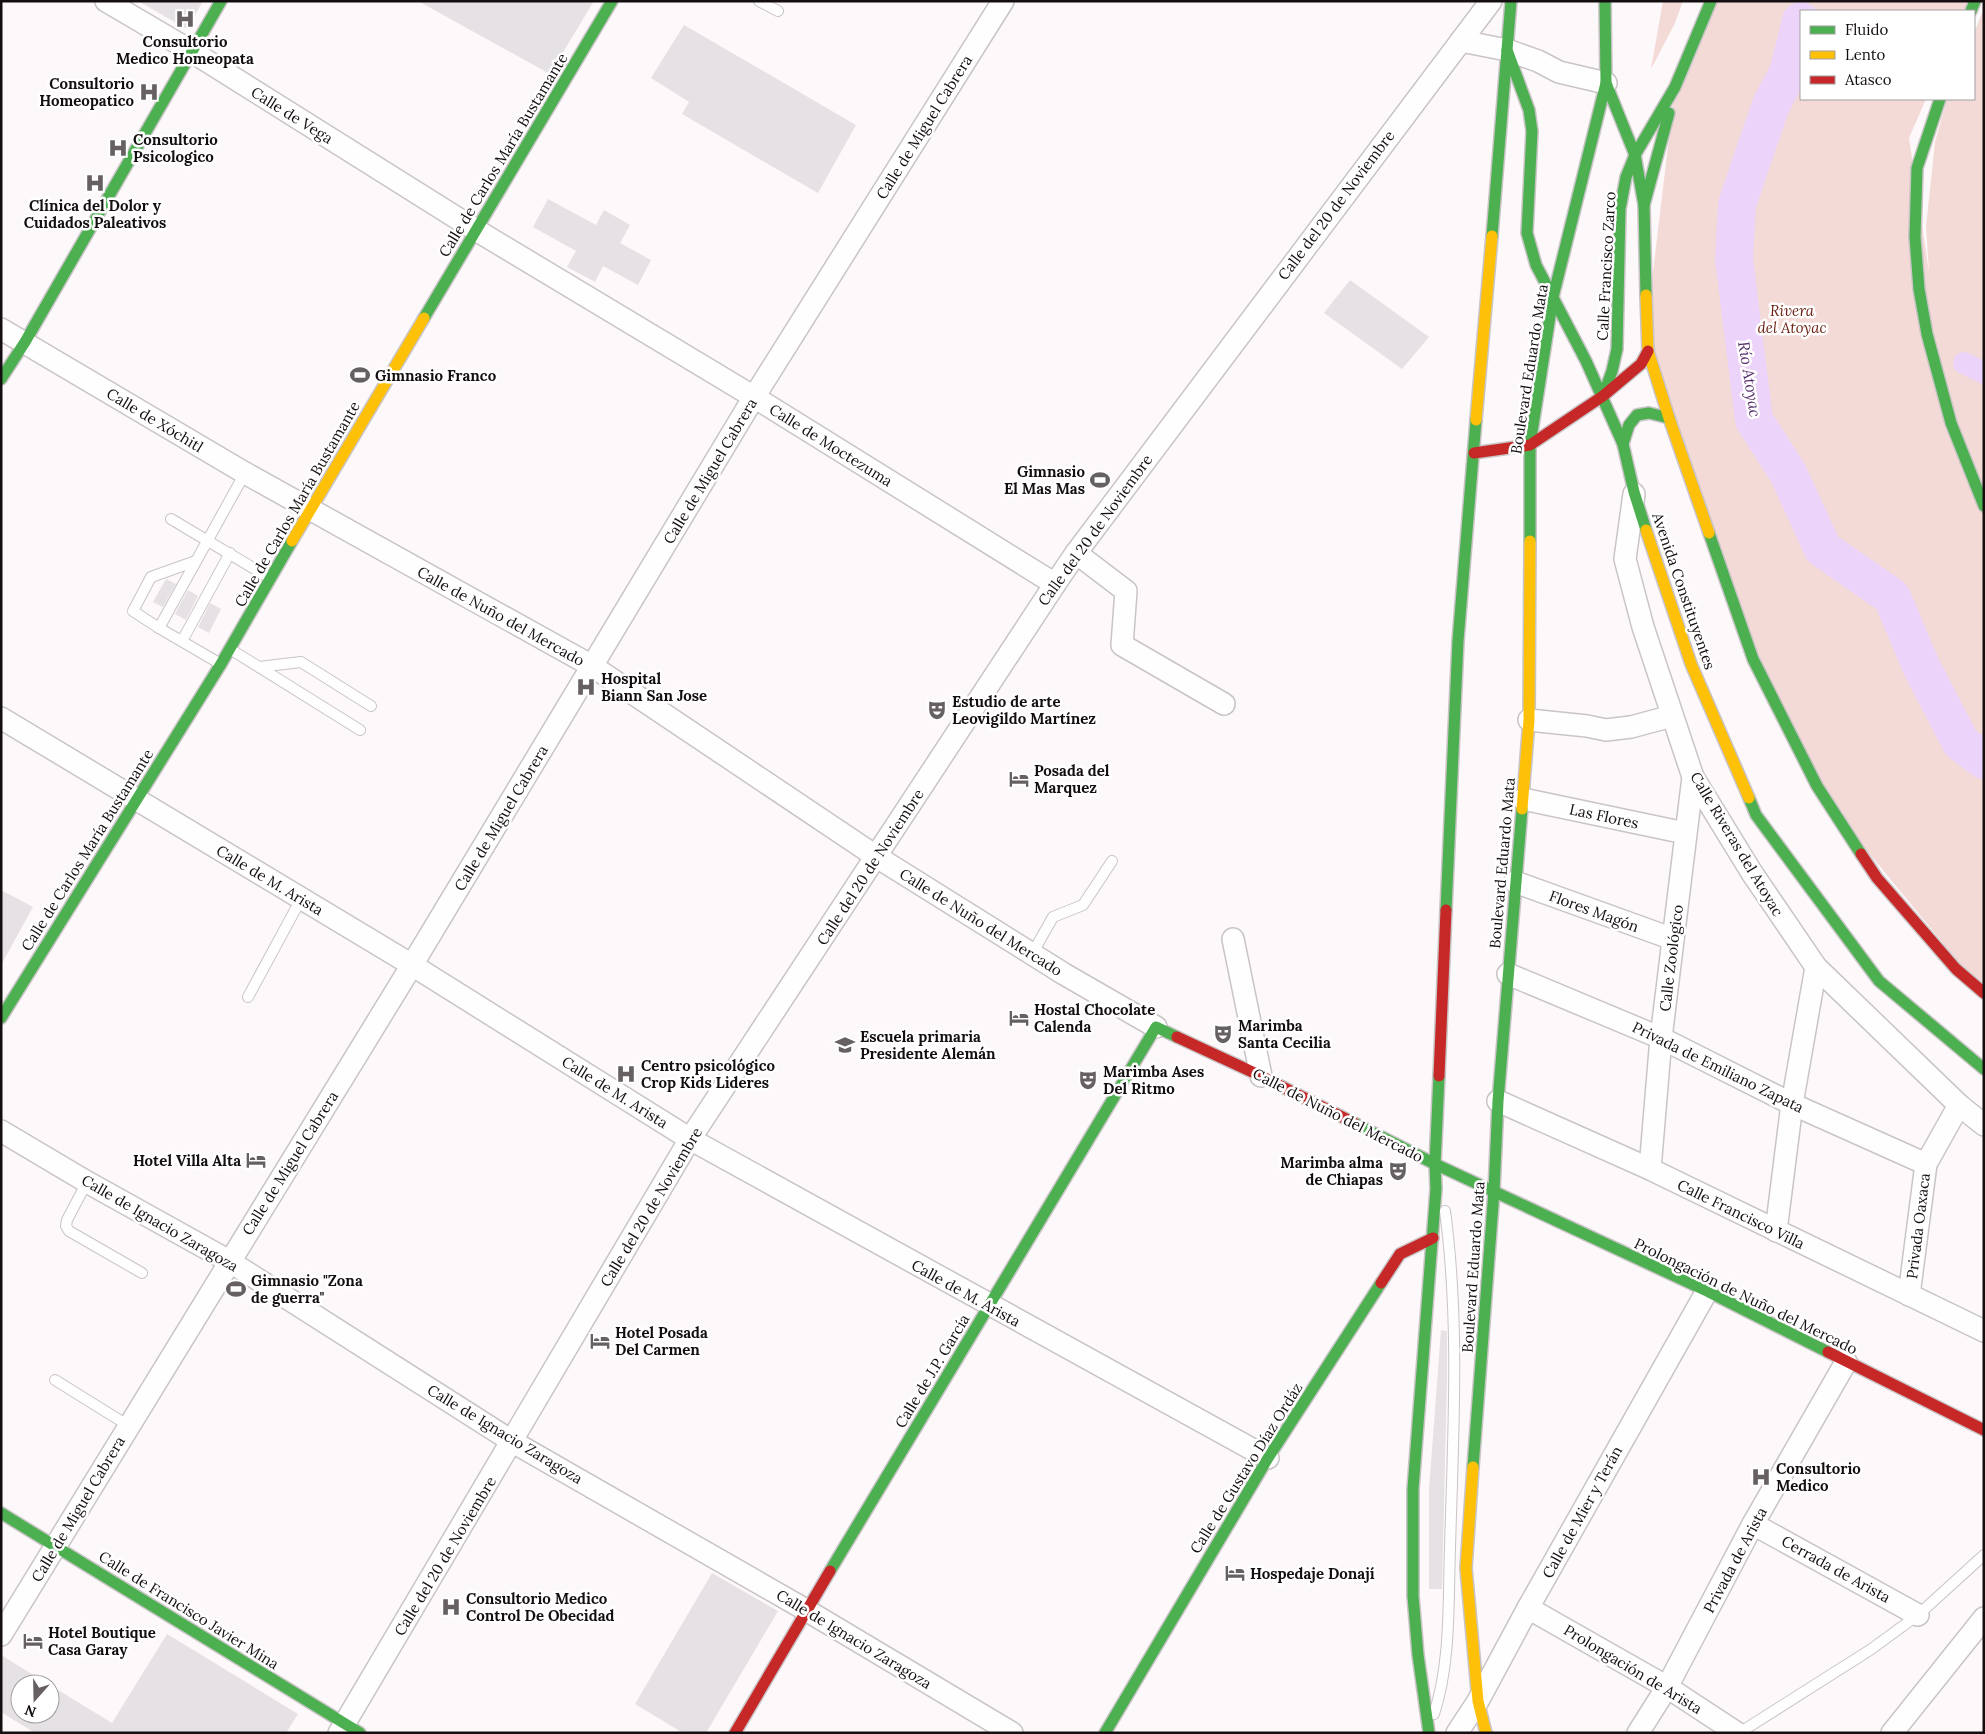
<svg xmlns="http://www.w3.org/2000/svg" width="1985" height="1734" viewBox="0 0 1985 1734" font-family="Lora,serif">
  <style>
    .green { fill: #f3dad6 }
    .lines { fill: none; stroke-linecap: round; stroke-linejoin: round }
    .canal { stroke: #ecd3f9; stroke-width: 22 }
    .river { stroke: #ecd3f9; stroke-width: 38 }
    .building { fill: #e6e1e4 }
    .lane-casing { stroke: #c9c4c6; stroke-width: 12 }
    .street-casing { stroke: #c9c4c6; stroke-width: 24 }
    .fast-casing { stroke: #c9c4c6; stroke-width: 14 }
    .slow-casing { stroke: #c9c4c6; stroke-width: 14 }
    .jam-casing { stroke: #c9c4c6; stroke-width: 14 }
    .lane { stroke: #fffefe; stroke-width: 10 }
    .street { stroke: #fffefe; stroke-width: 21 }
    .fast { stroke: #4caf50; stroke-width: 11 }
    .slow { stroke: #ffc107; stroke-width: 11 }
    .jam { stroke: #c62828; stroke-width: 11 }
    .labels { text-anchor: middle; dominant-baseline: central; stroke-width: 5; stroke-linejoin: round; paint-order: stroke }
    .poi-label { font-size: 15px; font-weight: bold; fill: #140e10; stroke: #fff; text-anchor: start }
    .street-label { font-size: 15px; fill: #140e10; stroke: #fff }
    .park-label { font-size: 15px; font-style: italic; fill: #6a1f10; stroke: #fff }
    .water-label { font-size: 16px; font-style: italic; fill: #552d6a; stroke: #fff }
  </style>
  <rect width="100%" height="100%" fill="#fdf8fa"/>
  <g class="green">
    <path d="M1663,1H1683L1675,23L1651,69Z"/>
    <path d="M1710,1H1969L1964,11H1801V99H1926L1909,138L1929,272L1926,227L1935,142L1947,99H1974V33L1984,8V993L1827,802L1753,659L1646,331L1675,87Z"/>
  </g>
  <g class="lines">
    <path class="canal" d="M1964,363L1984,373"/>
    <path class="river" d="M1801,21L1788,73L1771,105L1737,204L1734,259L1754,420L1788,473L1823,549L1892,597L1921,666L1961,743L1984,760"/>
  </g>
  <g class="building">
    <path d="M138,1H203L187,29Z"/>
    <path d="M418,1H594L550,74Z"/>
    <path d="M684,25L856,125L818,193L682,114L689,102L651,78Z"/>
    <path d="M548,199L596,225L604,210L630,225L620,243L651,260L638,285L603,266L595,282L567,267L576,251L533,227Z"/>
    <path d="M1350,280L1429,337L1402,369L1324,313Z"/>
    <path d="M166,579L176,584L163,607L153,602Z"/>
    <path d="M188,590L198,596L186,620L175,614Z"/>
    <path d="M210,603L221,609L209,633L198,627Z"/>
    <path d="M1,890L33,907L1,965Z"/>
    <path d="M1441,1330L1447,1331V1379L1442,1589H1429V1490Z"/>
    <path d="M712,1573L778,1611L706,1733H683L635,1704Z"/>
    <path d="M167,1634L298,1714L286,1733H35L1,1712V1655L48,1684H20V1714H50V1685L112,1723Z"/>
  </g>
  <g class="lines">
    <defs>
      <g id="lane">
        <path d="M759,1L778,11"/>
        <path d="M171,519L270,578"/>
        <path d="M159,628L133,611L151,577L196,561"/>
        <path d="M182,641L230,553"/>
        <path d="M230,649L360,730"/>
        <path d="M219,663L159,628L245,473"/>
        <path d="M259,667L301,662L371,706"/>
        <path d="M1032,954L1053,917L1083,905L1112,861"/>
        <path d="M248,997L301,899"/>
        <path d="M87,1182L67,1220L66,1226L69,1231L142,1273"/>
        <path d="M55,1380L129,1426"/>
        <path d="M1434,1714C1451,1662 1448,1603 1450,1548C1453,1436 1460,1322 1445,1211"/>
        <path d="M1739,1733L1870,1650L1918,1615L1984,1555"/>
      </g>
      <g id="street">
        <path d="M106,1L191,51L476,230L754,397L1055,584"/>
        <path d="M1461,41L1507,50L1538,61L1559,72L1606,83"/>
        <path d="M1,329L245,473L592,666L877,857L1064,974L1156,1027"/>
        <path d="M1634,494L1625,559L1643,627L1693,777L1752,873L1816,967L1959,1105L1984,1125"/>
        <path d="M1076,553L1126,591L1122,645L1224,704"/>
        <path d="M1,718L412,965L690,1139L1268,1458"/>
        <path d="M1529,720L1587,726L1606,730L1631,727L1672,716"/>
        <path d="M1523,799L1685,833"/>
        <path d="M1515,882L1673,939"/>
        <path d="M1233,939L1261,1076"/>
        <path d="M1508,974L1661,1038L1792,1104L1926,1164"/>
        <path d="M1498,1101L1650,1169L1984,1331"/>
        <path d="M1,1131L87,1182L229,1261L513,1442L806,1610L1012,1733"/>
        <path d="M1650,1169L1661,1038L1693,777"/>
        <path d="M1776,1231L1792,1104L1816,967"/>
        <path d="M1909,1295L1926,1164L1959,1105"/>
        <path d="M1753,1524L1918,1615"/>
        <path d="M1528,1608L1667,1687L1737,1733"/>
        <path d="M1,1635L412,965L754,397L1003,1"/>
        <path d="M339,1733L690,1139L1055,584L1076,553L1491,1"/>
        <path d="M1457,1733L1478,1701L1528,1608L1707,1291"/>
        <path d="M1638,1733L1667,1687L1753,1524L1846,1362"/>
        <path d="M1892,1733L1984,1618"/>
      </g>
      <g id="fast">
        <path d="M1511,1L1507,50L1529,110L1532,131L1527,233L1536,265L1586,361L1623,444L1634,492L1646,530"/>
        <path d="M1605,1L1606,83L1635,155L1644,205L1646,295"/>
        <path d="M1971,11L1975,1"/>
        <path d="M1940,99L1917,168L1915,237L1919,289L1927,334L1951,423L1984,506"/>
        <path d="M1644,205L1669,113"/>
        <path d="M1492,236L1507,50"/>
        <path d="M424,318L612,1"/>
        <path d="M1,379L25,342L221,1"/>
        <path d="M1603,396L1612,371L1617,349L1620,209L1626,177L1635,155L1675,87L1711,1"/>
        <path d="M1623,444L1629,425L1637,415L1649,413L1669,418"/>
        <path d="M1709,533L1753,659L1817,786L1861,854"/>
        <path d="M1530,541V445L1553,297L1606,83"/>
        <path d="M1749,798L1756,815L1879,981L1984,1069"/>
        <path d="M1446,910L1458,641L1476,420"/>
        <path d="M1,1018L221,664L292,541"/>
        <path d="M1354,1123L1435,1164L1707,1291L1828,1352"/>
        <path d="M1473,1467L1494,1191L1498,1101L1522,809"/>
        <path d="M1,1513L360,1733"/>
        <path d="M830,1571L1156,1027L1177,1037"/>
        <path d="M1105,1733L1268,1458L1381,1283"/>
        <path d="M1429,1733L1418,1655L1413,1596V1489L1436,1189L1435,1164L1439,1076"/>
      </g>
      <g id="slow">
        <path d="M1646,295L1648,351L1669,418L1709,533"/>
        <path d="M1476,420L1492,236"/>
        <path d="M1646,530L1691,664L1749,798"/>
        <path d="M292,541L424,318"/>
        <path d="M1522,809L1529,720L1530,541"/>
        <path d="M1473,1467L1466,1568L1478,1701L1486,1733"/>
      </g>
      <g id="jam">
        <path d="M1474,453L1530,445L1603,396L1641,364L1648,351"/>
        <path d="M1861,854L1877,878L1956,969L1984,993"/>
        <path d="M1177,1037L1261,1076L1354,1123"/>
        <path d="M1439,1076L1446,910"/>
        <path d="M1381,1283L1400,1254L1433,1238"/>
        <path d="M1828,1352L1984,1430"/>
        <path d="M735,1733L830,1571"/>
      </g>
    </defs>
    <use href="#lane" class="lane-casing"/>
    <use href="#street" class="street-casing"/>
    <use href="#fast" class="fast-casing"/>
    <use href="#slow" class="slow-casing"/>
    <use href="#jam" class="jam-casing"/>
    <use href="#lane" class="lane"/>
    <use href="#street" class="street"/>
    <use href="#fast" class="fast"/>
    <use href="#slow" class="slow"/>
    <use href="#jam" class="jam"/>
  </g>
  <defs>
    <symbol id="hospital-bare" viewBox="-9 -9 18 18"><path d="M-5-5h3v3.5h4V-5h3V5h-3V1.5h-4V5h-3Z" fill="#666062" stroke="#fff" stroke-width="2.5" paint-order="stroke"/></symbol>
    <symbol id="stadium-bare" viewBox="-9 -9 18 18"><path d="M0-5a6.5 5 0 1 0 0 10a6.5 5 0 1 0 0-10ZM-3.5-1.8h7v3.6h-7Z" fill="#666062" stroke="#fff" stroke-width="2.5" paint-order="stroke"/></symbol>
    <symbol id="theatre-bare" viewBox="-9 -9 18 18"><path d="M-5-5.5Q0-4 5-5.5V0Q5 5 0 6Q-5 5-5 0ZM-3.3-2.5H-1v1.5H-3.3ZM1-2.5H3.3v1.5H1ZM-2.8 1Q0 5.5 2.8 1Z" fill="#666062" stroke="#fff" stroke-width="2.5" paint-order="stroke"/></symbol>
    <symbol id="hotel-bare" viewBox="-9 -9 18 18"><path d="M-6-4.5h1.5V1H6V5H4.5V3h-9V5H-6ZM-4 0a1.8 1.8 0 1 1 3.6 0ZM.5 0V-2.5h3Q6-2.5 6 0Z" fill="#666062" stroke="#fff" stroke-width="2.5" paint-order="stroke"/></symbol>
    <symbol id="school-bare" viewBox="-9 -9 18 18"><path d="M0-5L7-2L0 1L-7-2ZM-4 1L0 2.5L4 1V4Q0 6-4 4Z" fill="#666062" stroke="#fff" stroke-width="2.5" paint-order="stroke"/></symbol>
  </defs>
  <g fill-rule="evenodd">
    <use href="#hospital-bare" x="171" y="5" width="28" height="28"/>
    <use href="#hospital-bare" x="135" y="78" width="28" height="28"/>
    <use href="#hospital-bare" x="104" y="134" width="28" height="28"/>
    <use href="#hospital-bare" x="81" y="169" width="28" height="28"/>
    <use href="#stadium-bare" x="346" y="361" width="28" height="28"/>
    <use href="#stadium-bare" x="1086" y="466" width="28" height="28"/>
    <use href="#hospital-bare" x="572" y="673" width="28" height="28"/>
    <use href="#theatre-bare" x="923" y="696" width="28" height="28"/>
    <use href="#hotel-bare" x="1005" y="765" width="28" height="28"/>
    <use href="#hotel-bare" x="1005" y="1004" width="28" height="28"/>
    <use href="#theatre-bare" x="1209" y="1020" width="28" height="28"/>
    <use href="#school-bare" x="831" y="1031" width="28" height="28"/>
    <use href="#hospital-bare" x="612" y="1060" width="28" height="28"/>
    <use href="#theatre-bare" x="1074" y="1066" width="28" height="28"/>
    <use href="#hotel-bare" x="242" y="1146" width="28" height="28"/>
    <use href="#theatre-bare" x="1384" y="1157" width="28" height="28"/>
    <use href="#stadium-bare" x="222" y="1275" width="28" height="28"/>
    <use href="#hotel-bare" x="586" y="1327" width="28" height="28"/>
    <use href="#hospital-bare" x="1747" y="1463" width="28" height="28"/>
    <use href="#hotel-bare" x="1221" y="1559" width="28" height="28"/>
    <use href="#hospital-bare" x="437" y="1593" width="28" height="28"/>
    <use href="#hotel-bare" x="19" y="1627" width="28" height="28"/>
  </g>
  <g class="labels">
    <g class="poi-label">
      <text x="185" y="41" text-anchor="middle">Consultorio<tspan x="185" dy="17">Medico Homeopata</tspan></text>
      <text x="134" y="83" text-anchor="end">Consultorio<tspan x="134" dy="17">Homeopatico</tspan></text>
      <text x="133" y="139">Consultorio<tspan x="133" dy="17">Psicologico</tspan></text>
      <text x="95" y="205" text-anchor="middle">Clínica del Dolor y<tspan x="95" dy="17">Cuidados Paleativos</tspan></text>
      <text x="375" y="375">Gimnasio Franco</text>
      <text x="1085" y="471" text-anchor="end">Gimnasio<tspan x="1085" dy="17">El Mas Mas</tspan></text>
      <text x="601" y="678">Hospital<tspan x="601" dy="17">Biann San Jose</tspan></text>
      <text x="952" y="701">Estudio de arte<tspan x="952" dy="17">Leovigildo Martínez</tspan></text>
      <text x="1034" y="770">Posada del<tspan x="1034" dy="17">Marquez</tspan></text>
      <text x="1034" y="1009">Hostal Chocolate<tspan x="1034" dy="17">Calenda</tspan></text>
      <text x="1238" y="1025">Marimba<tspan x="1238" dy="17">Santa Cecilia</tspan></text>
      <text x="860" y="1036">Escuela primaria<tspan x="860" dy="17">Presidente Alemán</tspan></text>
      <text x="641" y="1065">Centro psicológico<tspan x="641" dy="17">Crop Kids Lideres</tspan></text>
      <text x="1103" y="1071">Marimba Ases<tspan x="1103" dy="17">Del Ritmo</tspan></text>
      <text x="241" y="1160" text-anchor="end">Hotel Villa Alta</text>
      <text x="1383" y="1162" text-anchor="end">Marimba alma<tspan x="1383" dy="17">de Chiapas</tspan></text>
      <text x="251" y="1280">Gimnasio "Zona<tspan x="251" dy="17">de guerra"</tspan></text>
      <text x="615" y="1332">Hotel Posada<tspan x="615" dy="17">Del Carmen</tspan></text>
      <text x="1776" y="1468">Consultorio<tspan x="1776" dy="17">Medico</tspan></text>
      <text x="1250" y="1573">Hospedaje Donají</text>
      <text x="466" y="1598">Consultorio Medico<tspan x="466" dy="17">Control De Obecidad</tspan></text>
      <text x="48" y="1632">Hotel Boutique<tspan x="48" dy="17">Casa Garay</tspan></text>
    </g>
    <g class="street-label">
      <text transform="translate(292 115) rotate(32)">Calle de Vega</text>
      <text transform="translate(924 127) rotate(-58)">Calle de Miguel Cabrera</text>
      <text transform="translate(503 155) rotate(-59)">Calle de Carlos María Bustamante</text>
      <text transform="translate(1336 205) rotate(-53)">Calle del 20 de Noviembre</text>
      <text transform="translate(1606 266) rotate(-87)">Calle Francisco Zarco</text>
      <text transform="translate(1529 369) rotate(-81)">Boulevard Eduardo Mata</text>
      <text transform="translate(155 420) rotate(31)">Calle de Xóchitl</text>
      <text transform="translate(831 445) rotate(32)">Calle de Moctezuma</text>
      <text transform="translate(710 471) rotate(-59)">Calle de Miguel Cabrera</text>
      <text transform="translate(297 504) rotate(-60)">Calle de Carlos María Bustamante</text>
      <text transform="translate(1095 530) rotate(-54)">Calle del 20 de Noviembre</text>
      <text transform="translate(1684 591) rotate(71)">Avenida Constituyentes</text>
      <text transform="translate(501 616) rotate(29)">Calle de Nuño del Mercado</text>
      <text transform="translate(1604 816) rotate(12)">Las Flores</text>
      <text transform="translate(501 818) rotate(-59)">Calle de Miguel Cabrera</text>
      <text transform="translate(1737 844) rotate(59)">Calle Riveras del Atoyac</text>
      <text transform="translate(87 850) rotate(-58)">Calle de Carlos María Bustamante</text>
      <text transform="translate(1502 863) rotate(-85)">Boulevard Eduardo Mata</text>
      <text transform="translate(870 867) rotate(-57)">Calle del 20 de Noviembre</text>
      <text transform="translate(270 880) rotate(31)">Calle de M. Arista</text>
      <text transform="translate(1594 911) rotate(20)">Flores Magón</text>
      <text transform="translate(981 922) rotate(32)">Calle de Nuño del Mercado</text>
      <text transform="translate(1671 958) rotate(-83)">Calle Zoológico</text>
      <text transform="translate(1718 1067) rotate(26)">Privada de Emiliano Zapata</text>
      <text transform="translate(615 1092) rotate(32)">Calle de M. Arista</text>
      <text transform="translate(1338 1115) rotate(27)">Calle de Nuño del Mercado</text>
      <text transform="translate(290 1163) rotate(-58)">Calle de Miguel Cabrera</text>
      <text transform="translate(651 1207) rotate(-59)">Calle del 20 de Noviembre</text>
      <text transform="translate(1741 1214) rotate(26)">Calle Francisco Villa</text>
      <text transform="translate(160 1223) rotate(30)">Calle de Ignacio Zaragoza</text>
      <text transform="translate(1918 1226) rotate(-83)">Privada Oaxaca</text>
      <text transform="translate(1473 1267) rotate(-86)">Boulevard Eduardo Mata</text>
      <text transform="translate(966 1293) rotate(29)">Calle de M. Arista</text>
      <text transform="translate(1746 1296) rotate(26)">Prolongación de Nuño del Mercado</text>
      <text transform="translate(932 1371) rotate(-59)">Calle de J.P. García</text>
      <text transform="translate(505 1434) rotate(31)">Calle de Ignacio Zaragoza</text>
      <text transform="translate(1246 1468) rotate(-58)">Calle de Gustavo Díaz Ordáz</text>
      <text transform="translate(78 1509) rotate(-59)">Calle de Miguel Cabrera</text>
      <text transform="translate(1582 1512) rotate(-61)">Calle de Mier y Terán</text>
      <text transform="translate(445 1556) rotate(-59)">Calle del 20 de Noviembre</text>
      <text transform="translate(1735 1560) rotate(-62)">Privada de Arista</text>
      <text transform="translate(1836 1569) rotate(29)">Cerrada de Arista</text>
      <text transform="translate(189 1610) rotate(32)">Calle de Francisco Javier Mina</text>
      <text transform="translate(854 1639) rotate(31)">Calle de Ignacio Zaragoza</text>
      <text transform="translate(1633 1669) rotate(31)">Prolongación de Arista</text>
    </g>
    <g class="park-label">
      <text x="1792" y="310">Rivera<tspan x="1792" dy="17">del Atoyac</tspan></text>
    </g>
    <g class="water-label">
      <text transform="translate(1750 379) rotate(81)">Río Atoyac</text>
    </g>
  </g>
  <rect width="1985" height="1734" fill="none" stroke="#140e10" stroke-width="5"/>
  <rect x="1800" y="10" width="175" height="90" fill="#ffffff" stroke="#a19f9f"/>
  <rect x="1810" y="26" width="25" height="8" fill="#4caf50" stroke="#a19f9f"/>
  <text x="1845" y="35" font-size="15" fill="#140e10">Fluido</text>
  <rect x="1810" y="51" width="25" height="8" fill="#ffc107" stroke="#a19f9f"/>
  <text x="1845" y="60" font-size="15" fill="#140e10">Lento</text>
  <rect x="1810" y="76" width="25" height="8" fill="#c62828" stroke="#a19f9f"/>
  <text x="1845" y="85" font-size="15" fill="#140e10">Atasco</text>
  <g transform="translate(35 1699) rotate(200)"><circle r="24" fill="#ffffff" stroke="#a19f9f"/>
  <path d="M0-4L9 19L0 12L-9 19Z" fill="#666062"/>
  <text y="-8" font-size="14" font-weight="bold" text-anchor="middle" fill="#140e10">N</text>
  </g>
</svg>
